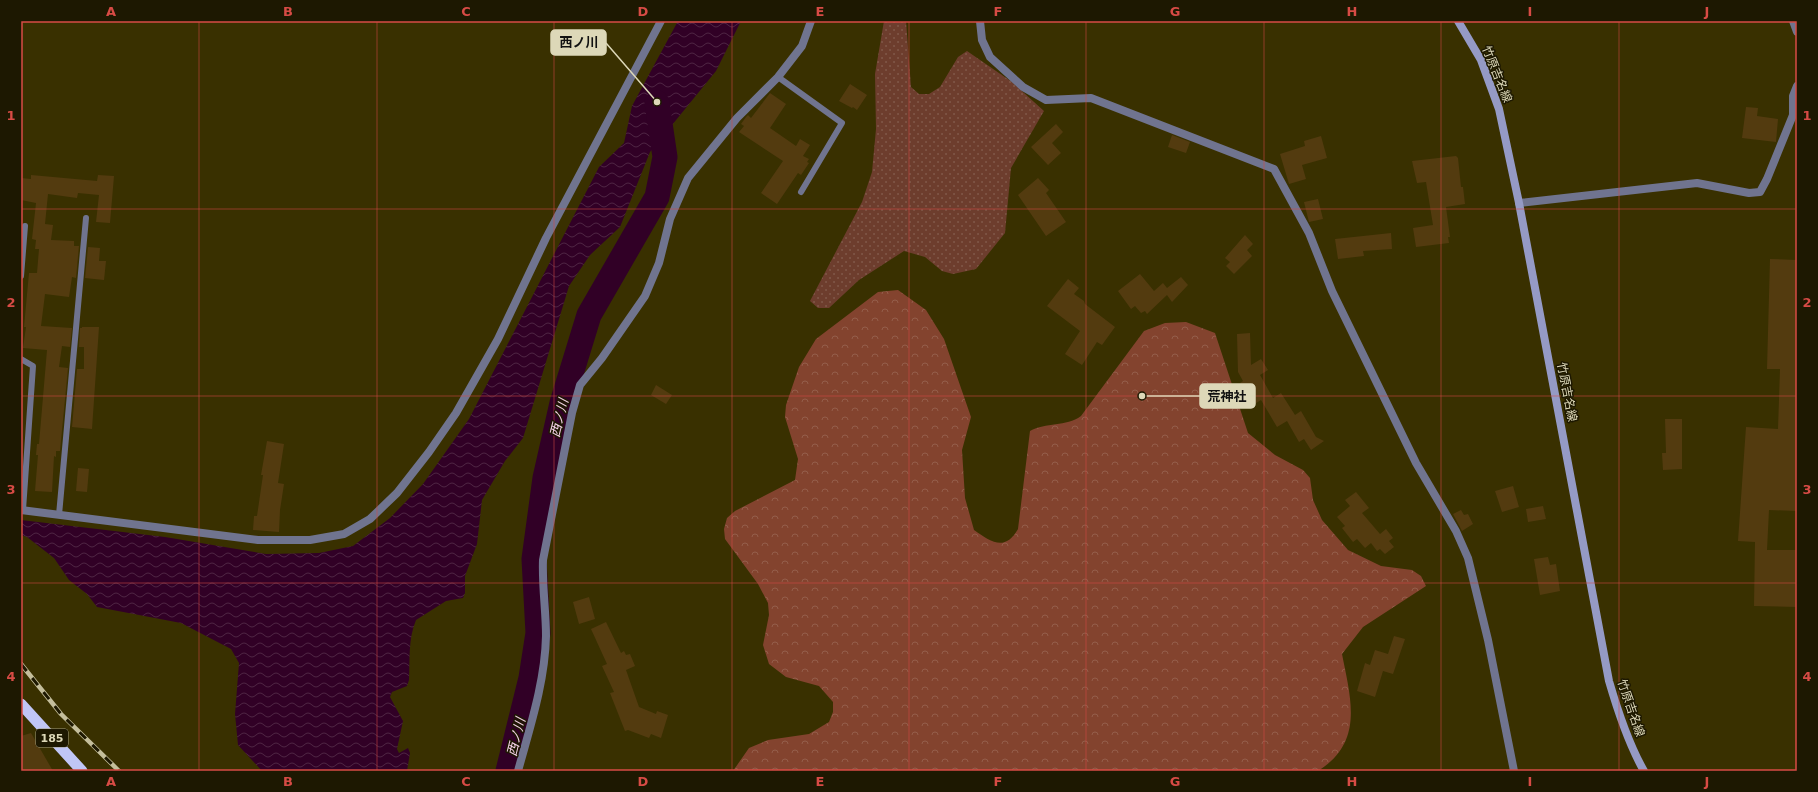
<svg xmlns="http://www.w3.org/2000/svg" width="1818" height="792" viewBox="0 0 1818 792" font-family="'DejaVu Sans','Noto Sans JP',sans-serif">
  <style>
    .grass { fill: url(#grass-dots) }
    .forest { fill: url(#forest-crowns) }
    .water { fill: url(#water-waves) }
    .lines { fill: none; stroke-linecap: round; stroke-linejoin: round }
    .river { stroke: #310026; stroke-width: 25 }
    .building { fill: #533b0f }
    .service { stroke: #70748f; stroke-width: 6 }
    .minor { stroke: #70748f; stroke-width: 8 }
    .secondary { stroke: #959ac5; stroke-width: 8 }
    .trunk { stroke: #c0c6f6; stroke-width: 11 }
    .rail-casing { stroke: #c4be9c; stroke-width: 4.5 }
    .rail { stroke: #1d1801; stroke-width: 3; stroke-dasharray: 9; stroke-linecap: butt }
    .grid { fill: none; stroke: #d74b45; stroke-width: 1; stroke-opacity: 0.55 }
    .labels { text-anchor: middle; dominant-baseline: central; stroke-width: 3; stroke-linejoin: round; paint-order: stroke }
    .shield { fill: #1d1801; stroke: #a39e81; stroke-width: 1 }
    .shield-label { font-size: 11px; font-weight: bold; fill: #ddd8b8 }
    .street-label { font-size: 12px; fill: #ddd8b8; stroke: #1d1801 }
    .water-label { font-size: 13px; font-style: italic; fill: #f6d2e9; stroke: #1d1801 }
    .leader { fill: none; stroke: #ddd8b8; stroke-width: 1.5 }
    .callout-dot { fill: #ddd8b8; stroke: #1d1801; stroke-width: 1.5 }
    .callout { fill: #ddd8b8; stroke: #ddd8b8; stroke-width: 1.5 }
    .callout-label { font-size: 13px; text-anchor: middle; font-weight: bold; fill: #111 }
    .neatline { fill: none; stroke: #d74b45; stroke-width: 1.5 }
    .grid-label { font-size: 13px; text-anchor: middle; font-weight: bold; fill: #d74b45 }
  </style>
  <defs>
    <pattern id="grass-dots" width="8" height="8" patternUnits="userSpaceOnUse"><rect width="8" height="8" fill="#6d3d2d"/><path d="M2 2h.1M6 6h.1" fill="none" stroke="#815849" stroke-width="1.8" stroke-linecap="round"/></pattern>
    <pattern id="forest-crowns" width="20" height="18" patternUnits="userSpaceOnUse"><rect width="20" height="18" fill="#83432e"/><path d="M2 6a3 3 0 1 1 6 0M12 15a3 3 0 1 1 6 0" fill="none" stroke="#945d4a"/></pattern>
    <pattern id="water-waves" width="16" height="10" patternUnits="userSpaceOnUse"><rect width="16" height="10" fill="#310026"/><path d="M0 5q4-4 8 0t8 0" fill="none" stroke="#4e2443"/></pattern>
  </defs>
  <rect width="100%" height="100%" fill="#393000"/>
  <path class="grass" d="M884,21H906L911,87L919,94H929L940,87L958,57L967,51L1012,82L1044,111L1011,168L1005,233L976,269L953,274L942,271L925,257L904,251L859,280L829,308H818L810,301L862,202L872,172L876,129L875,74Z"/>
  <path class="forest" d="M898,290L926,310L944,339L971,417L962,450L965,498L974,530C991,542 1005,552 1018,529L1030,431C1046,422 1066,427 1081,416L1144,331L1165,323L1186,322L1215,333L1248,433L1275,455L1303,470L1310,478L1313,500L1322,520L1348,550L1381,566L1412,570L1421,576L1426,586L1363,627L1342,654C1351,700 1364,742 1318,771H733L749,748L768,740L809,734L829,722L833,712V702L819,686L786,677L769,664L763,645L769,615L768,603L758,584L725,539L724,529L727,518L735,511L795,480L798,459L785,417L786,405L799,367L816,339L878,292Z"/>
  <path class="water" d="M678,21H741L716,71L650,152L620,227L590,255L569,286L523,438L505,461L482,500L477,544L465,576V593L463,598L446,601L416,620C408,639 410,660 409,680L407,686L392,692L390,697L403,721L397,749L399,753L408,748L410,753L407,771H262L238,745L235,714L239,663L231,649L181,623L97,607L87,594L69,580L54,558L27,537L21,535V520L165,537L266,554L319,553L353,546L390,518L423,484L469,419L599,167L624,143L632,106Z"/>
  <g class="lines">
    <path class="river" d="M508,771L531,678L538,633L534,559L545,478L562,403L589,315L657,197L665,157L657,103"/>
  </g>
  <g class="building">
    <path d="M850,84L867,95L857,110L853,107L852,108L839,101Z"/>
    <path d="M770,93L786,104L770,128L796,146L800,139L810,145L803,156L809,159L807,162L809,163L801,175L798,173L777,204L761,193L783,161L739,132L744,126L741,124L746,117L748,115L751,118Z"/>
    <path d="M1746,107L1758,108L1757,116L1778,119L1776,142L1742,138Z"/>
    <path d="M1056,124L1063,132L1052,143L1061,153L1048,165L1031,147Z"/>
    <path d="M1172,135L1190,142L1186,153L1168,147Z"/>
    <path d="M1321,136L1327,158L1302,165L1306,179L1289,184L1280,154L1305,146L1304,141Z"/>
    <path d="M1456,156L1458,158L1461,187H1463L1465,204L1446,207L1450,237H1448L1449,243L1416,247L1413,228L1433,225L1426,182L1417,183L1412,161Z"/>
    <path d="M31,175L97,181L98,175L114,176L110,223L96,222L99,195L78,193L77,198L48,194L45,224L53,225L51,240L74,241V246H79L76,278L72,277L69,297L45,294L41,326L72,328L70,347L62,346L59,367L68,368L60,451H56V457L54,456L52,492L35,491L38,455H36L37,444H39L47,350L23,348L26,327H24L29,273H37L39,249H35L36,240L32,239L36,203L21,200V178L31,179Z"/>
    <path d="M1038,178L1049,190L1046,193L1066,222L1046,236L1018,195Z"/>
    <path d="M1318,199L1323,219L1309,222L1304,202Z"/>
    <path d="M1391,233L1392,249L1363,251L1364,256L1338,259L1335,239Z"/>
    <path d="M1245,235L1253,244L1247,250L1252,256L1234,274L1226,266L1230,262L1225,258Z"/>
    <path d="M88,247L100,248L99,261H106L104,280L85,278Z"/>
    <path d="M1770,259L1797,260V511L1769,510L1767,550H1797V607L1754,606L1755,542L1738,541L1746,427L1778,429L1780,369H1767Z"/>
    <path d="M1140,274L1154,291L1163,283L1167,288L1181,277L1188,285L1172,302L1167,295L1147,314L1145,311L1141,313L1135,306L1131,309L1118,291Z"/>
    <path d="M1068,279L1079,288L1074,294L1084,301L1085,304L1115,327L1102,345L1097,342L1082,365L1065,354L1080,331L1047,306Z"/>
    <path d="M82,327H99L92,429L72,427L77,369H84V347H79L80,328H82Z"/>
    <path d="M1250,333L1251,365L1261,359L1268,370L1260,375L1273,398L1281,393L1295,415L1301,411L1316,437L1324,441L1311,450L1304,439L1299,442L1287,421L1277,427L1261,400L1253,405L1240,383L1243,381L1238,372L1237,334Z"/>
    <path d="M656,385L672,395L666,404L651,395Z"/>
    <path d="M1665,419H1682V469L1663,470L1662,453H1666Z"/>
    <path d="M267,441L284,444L278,483L284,484L280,510L279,532L253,530L254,516H257L263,475H261Z"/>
    <path d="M78,468L89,469L87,492L76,491Z"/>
    <path d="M1513,486L1519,507L1502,512L1495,491Z"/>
    <path d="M1356,492L1369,508L1362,513L1380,534L1386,529L1393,538L1389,541L1394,547L1385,554L1380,549L1377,551L1371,543L1365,548L1357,539L1353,542L1342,528L1345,526L1337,517L1350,506L1345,500Z"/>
    <path d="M1543,506L1546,519L1528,522L1526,509Z"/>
    <path d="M1461,510L1464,515L1468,514L1473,524L1462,531L1453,514Z"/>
    <path d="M1548,557L1550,565L1556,564L1560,591L1540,595L1534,559Z"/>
    <path d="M589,597L595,619L579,624L573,602Z"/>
    <path d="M606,622L621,653L624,651L626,655L630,654L635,666L626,670L639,707L656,714L657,711L668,715L661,738L651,734L649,738L628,730L625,731L610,693L614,692L602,666L607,664L591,629Z"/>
    <path d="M1394,636L1405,639L1393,674L1383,671L1375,697L1357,691L1365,663L1370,665L1375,650L1388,654Z"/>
    <path d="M31,733L53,771H21V736Z"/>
  </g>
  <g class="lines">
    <g class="service">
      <path d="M778,77L842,123L801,192"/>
      <path d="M21,276L25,226"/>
      <path d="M21,359L33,366L23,510"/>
      <path d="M59,515L86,218"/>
    </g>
    <g class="minor">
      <path d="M980,21L982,40L990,57L1023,87L1046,100L1091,98L1274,169L1309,233L1332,291L1416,463L1456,531L1468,558L1488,640L1514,771"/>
      <path d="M1793,21L1797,32"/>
      <path d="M1519,203L1697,183L1749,193L1760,192L1767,179L1793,115V96L1797,86"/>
      <path d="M21,510L258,540H310L344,534L370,519L397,493L429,452L456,413L498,339L546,238L661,21"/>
      <path d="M518,771C530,727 545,682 546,636C546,611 542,586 543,560L572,413L580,385L602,358L645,296L659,263L670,219L688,178L737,118L778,77L802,46L811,21"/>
    </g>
    <path class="secondary" d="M1458,21L1481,60L1499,109L1519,203L1609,681C1618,712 1628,743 1644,771"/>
    <path class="trunk" d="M21,704L82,771"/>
    <defs>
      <path id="rail" d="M21,664L61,714L119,771"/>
    </defs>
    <use href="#rail" class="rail-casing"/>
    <use href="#rail" class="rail"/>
  </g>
  <path class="grid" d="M199,21V771M377,21V771M554,21V771M732,21V771M909,21V771M1086,21V771M1264,21V771M1441,21V771M1619,21V771M21,209H1797M21,396H1797M21,583H1797"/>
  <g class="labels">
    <rect class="shield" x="36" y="729" width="32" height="18" rx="3"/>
    <g class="shield-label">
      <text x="52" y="738">185</text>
    </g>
    <g class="street-label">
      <text transform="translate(1497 74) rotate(68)">竹原吉名線</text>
      <text transform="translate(1567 392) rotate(79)">竹原吉名線</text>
      <text transform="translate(1631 708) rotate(71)">竹原吉名線</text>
    </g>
    <g class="water-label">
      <text transform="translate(559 418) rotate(-76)">西ノ川</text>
      <text transform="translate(516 737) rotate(-76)">西ノ川</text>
    </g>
  </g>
  <path class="leader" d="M657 102L606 43M1142 396L1200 396"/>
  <g class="callout-dot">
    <circle cx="657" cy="102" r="4"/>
    <circle cx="1142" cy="396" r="4"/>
  </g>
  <g class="callout">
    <rect x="551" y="30" width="55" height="25" rx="4"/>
    <rect x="1200" y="384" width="55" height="24" rx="4"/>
  </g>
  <g class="callout-label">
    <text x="579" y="47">西ノ川</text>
    <text x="1227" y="401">荒神社</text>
  </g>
  <rect width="1818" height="792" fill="none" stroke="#1d1801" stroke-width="44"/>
  <rect x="22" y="22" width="1774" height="748" class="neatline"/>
  <g class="grid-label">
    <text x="111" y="16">A</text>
    <text x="288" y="16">B</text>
    <text x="466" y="16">C</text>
    <text x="643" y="16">D</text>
    <text x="820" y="16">E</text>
    <text x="998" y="16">F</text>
    <text x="1175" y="16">G</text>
    <text x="1352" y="16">H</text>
    <text x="1530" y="16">I</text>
    <text x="1707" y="16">J</text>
    <text x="11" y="120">1</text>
    <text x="1807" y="120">1</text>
    <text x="11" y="307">2</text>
    <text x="1807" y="307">2</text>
    <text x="11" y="494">3</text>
    <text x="1807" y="494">3</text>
    <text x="11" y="681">4</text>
    <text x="1807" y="681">4</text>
    <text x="111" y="786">A</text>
    <text x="288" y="786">B</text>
    <text x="466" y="786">C</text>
    <text x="643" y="786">D</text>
    <text x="820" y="786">E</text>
    <text x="998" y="786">F</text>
    <text x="1175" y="786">G</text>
    <text x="1352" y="786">H</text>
    <text x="1530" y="786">I</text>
    <text x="1707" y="786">J</text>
  </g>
</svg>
